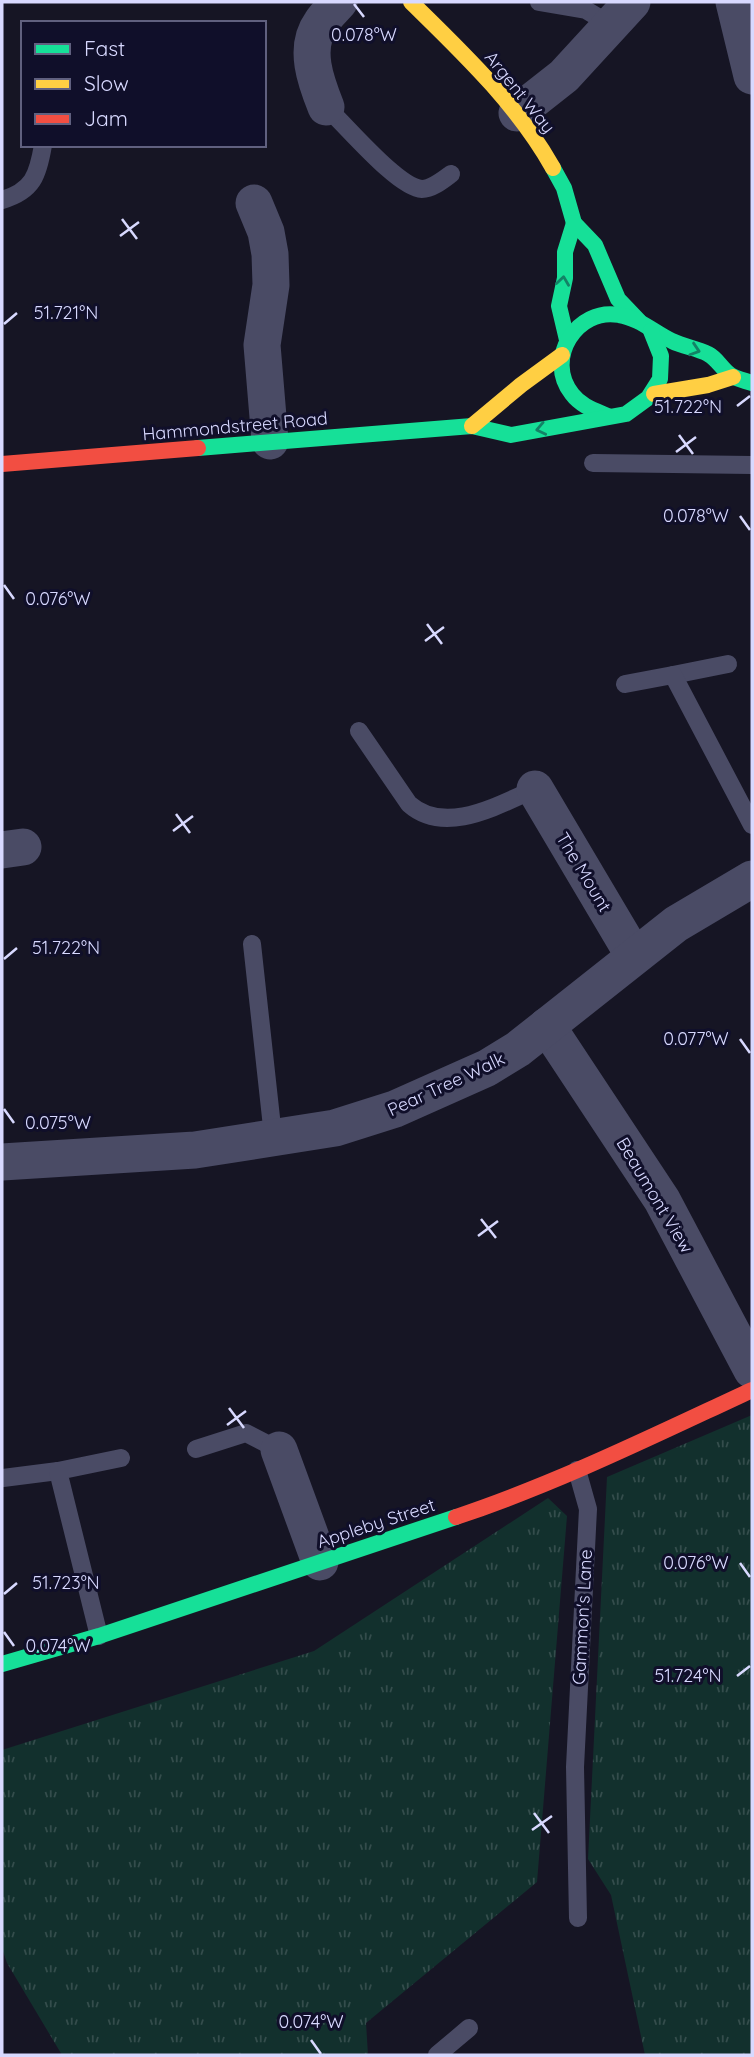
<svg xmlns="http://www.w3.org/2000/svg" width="754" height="2057" viewBox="0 0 754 2057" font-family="Quicksand,sans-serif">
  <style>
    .grass { fill: url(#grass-tufts) }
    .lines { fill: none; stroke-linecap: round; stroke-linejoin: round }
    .lane { stroke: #4a4b65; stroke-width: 18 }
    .street { stroke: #4a4b65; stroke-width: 37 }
    .fast { stroke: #16e098; stroke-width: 16 }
    .slow { stroke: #ffcf43; stroke-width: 16 }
    .jam { stroke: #f24e42; stroke-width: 16 }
    .oneway { stroke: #138266 }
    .ticks { fill: none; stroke: #d8d9ff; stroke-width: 2.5 }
    .labels { text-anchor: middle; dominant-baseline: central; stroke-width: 6; stroke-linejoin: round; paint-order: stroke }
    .street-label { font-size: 18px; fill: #d8d9ff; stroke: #100f2a }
    .ticks-label { font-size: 18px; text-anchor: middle; fill: #d8d9ff; stroke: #100f2a; stroke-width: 6; stroke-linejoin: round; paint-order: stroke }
  </style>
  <defs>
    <pattern id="grass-tufts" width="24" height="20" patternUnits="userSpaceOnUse" patternTransform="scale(1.75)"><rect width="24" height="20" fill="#12302d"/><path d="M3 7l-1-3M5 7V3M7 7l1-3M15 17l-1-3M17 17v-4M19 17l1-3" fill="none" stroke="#344d4c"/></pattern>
  </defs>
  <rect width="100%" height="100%" fill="#161524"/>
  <g class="grass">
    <path d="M752,1415V2055H645L611,1895L588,1859L607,1477Z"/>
    <path d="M548,1498L567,1516L537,1882L366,2023L368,2055H62L7,1963L2,1948V1750L314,1651Z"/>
  </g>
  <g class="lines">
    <g class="lane">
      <path d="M539,2L586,10L611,25"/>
      <path d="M326,107C346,125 398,188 422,189C432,189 443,180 451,174"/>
      <path d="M2,200C33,191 38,175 43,145"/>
      <path d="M593,463L752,465"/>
      <path d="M673,675L728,664"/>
      <path d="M625,684L673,675L752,825"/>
      <path d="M359,731L409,804C445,836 498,805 535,789"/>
      <path d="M252,944L273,1136"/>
      <path d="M196,1449L246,1433L279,1450"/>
      <path d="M577,1470L588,1509L575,1767L578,1918"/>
      <path d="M3,1478L58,1471"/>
      <path d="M99,1636L58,1471L121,1458"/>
      <path d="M437,2055L469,2028"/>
    </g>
    <g class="street">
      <path d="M734,2L752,76"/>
      <path d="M326,107C316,82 303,48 321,23C326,15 333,9 339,2"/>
      <path d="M517,113L564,76L632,2"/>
      <path d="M254,203L266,232L270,254L271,285L262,345L270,441"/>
      <path d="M535,789L634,956"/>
      <path d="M2,850L23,847"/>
      <path d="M547,1026L662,1200L752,1370"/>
      <path d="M2,1162L195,1150L335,1128L395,1109L487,1068L518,1049L676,924L752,879"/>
      <path d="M279,1450L320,1562"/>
    </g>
    <g class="fast">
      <path d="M553,168L564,188L574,223L595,245L618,299L639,321"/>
      <path d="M567,340L559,306L565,278V252L574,223"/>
      <path d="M608,416C594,410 581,406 572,394C544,359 577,307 619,315C639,318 655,333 672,341C684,347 697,348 708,354C718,359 722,370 732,376C738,379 745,381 752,383"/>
      <path d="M198,448L472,426L511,435L626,414L648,398L660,379L661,356L651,331"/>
      <path d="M2,1664L99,1636L456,1517"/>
    </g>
    <g class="slow">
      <path d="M411,2C463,53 517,104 553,168"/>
      <path d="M654,394L708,385L733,377"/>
      <path d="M472,426L521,385L562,355"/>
    </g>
    <g class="jam">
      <path d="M2,464L198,448"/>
      <path d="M456,1517C558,1483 655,1435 752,1390"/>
    </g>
  </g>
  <defs><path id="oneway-chevron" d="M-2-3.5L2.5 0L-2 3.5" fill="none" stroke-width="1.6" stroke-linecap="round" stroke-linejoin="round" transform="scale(1.75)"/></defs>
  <g class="oneway">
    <use href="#oneway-chevron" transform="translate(563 281) rotate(-82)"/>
    <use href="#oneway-chevron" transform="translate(695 350) rotate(18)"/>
    <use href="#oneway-chevron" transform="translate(541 429) rotate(168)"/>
  </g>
  <path class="ticks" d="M354,4L364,17M122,219L137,239M120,236L139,222M4,324L17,313M737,406L750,396M679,435L693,454M676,452L696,437M740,516L750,530M4,585L14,599M427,624L442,644M425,641L444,627M176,814L190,833M173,831L193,816M4,959L17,948M740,1039L750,1053M4,1109L14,1123M481,1219L496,1238M478,1236L498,1221M229,1408L244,1428M227,1425L246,1411M740,1563L750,1577M4,1594L17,1583M4,1632L14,1646M737,1676L750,1666M534,1813L549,1833M532,1830L552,1816M311,2040L321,2054"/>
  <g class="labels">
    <g class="street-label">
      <text transform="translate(520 92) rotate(51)">Argent Way</text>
      <text transform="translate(235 426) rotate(-5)">Hammondstreet Road</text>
      <text transform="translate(584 872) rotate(59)">The Mount</text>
      <text transform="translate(446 1084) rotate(-25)">Pear Tree Walk</text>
      <text transform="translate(655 1195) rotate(59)">Beaumont View</text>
      <text transform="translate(376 1523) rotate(-18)">Appleby Street</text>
      <text transform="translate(582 1617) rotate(-87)">Gammon's Lane</text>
    </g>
  </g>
  <g class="ticks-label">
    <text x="364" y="41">0.078°W</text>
    <text x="66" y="319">51.721°N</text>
    <text x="688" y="413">51.722°N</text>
    <text x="696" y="522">0.078°W</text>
    <text x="58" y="605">0.076°W</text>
    <text x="66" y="954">51.722°N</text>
    <text x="696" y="1045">0.077°W</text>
    <text x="58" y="1129">0.075°W</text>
    <text x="696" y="1569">0.076°W</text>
    <text x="66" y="1589">51.723°N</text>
    <text x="58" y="1652">0.074°W</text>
    <text x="688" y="1682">51.724°N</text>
    <text x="311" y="2028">0.074°W</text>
  </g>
  <rect width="754" height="2057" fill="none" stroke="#d8d9ff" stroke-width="7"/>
  <rect x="21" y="21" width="245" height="126" fill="#100f2a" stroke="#60607f" stroke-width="2"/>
  <rect x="35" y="44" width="35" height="10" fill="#16e098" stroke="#60607f" stroke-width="2"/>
  <text x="84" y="56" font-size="21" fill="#d8d9ff">Fast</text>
  <rect x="35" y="79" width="35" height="10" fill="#ffcf43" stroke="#60607f" stroke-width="2"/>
  <text x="84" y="91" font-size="21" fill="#d8d9ff">Slow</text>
  <rect x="35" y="114" width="35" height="10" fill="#f24e42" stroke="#60607f" stroke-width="2"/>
  <text x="84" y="126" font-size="21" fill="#d8d9ff">Jam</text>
</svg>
